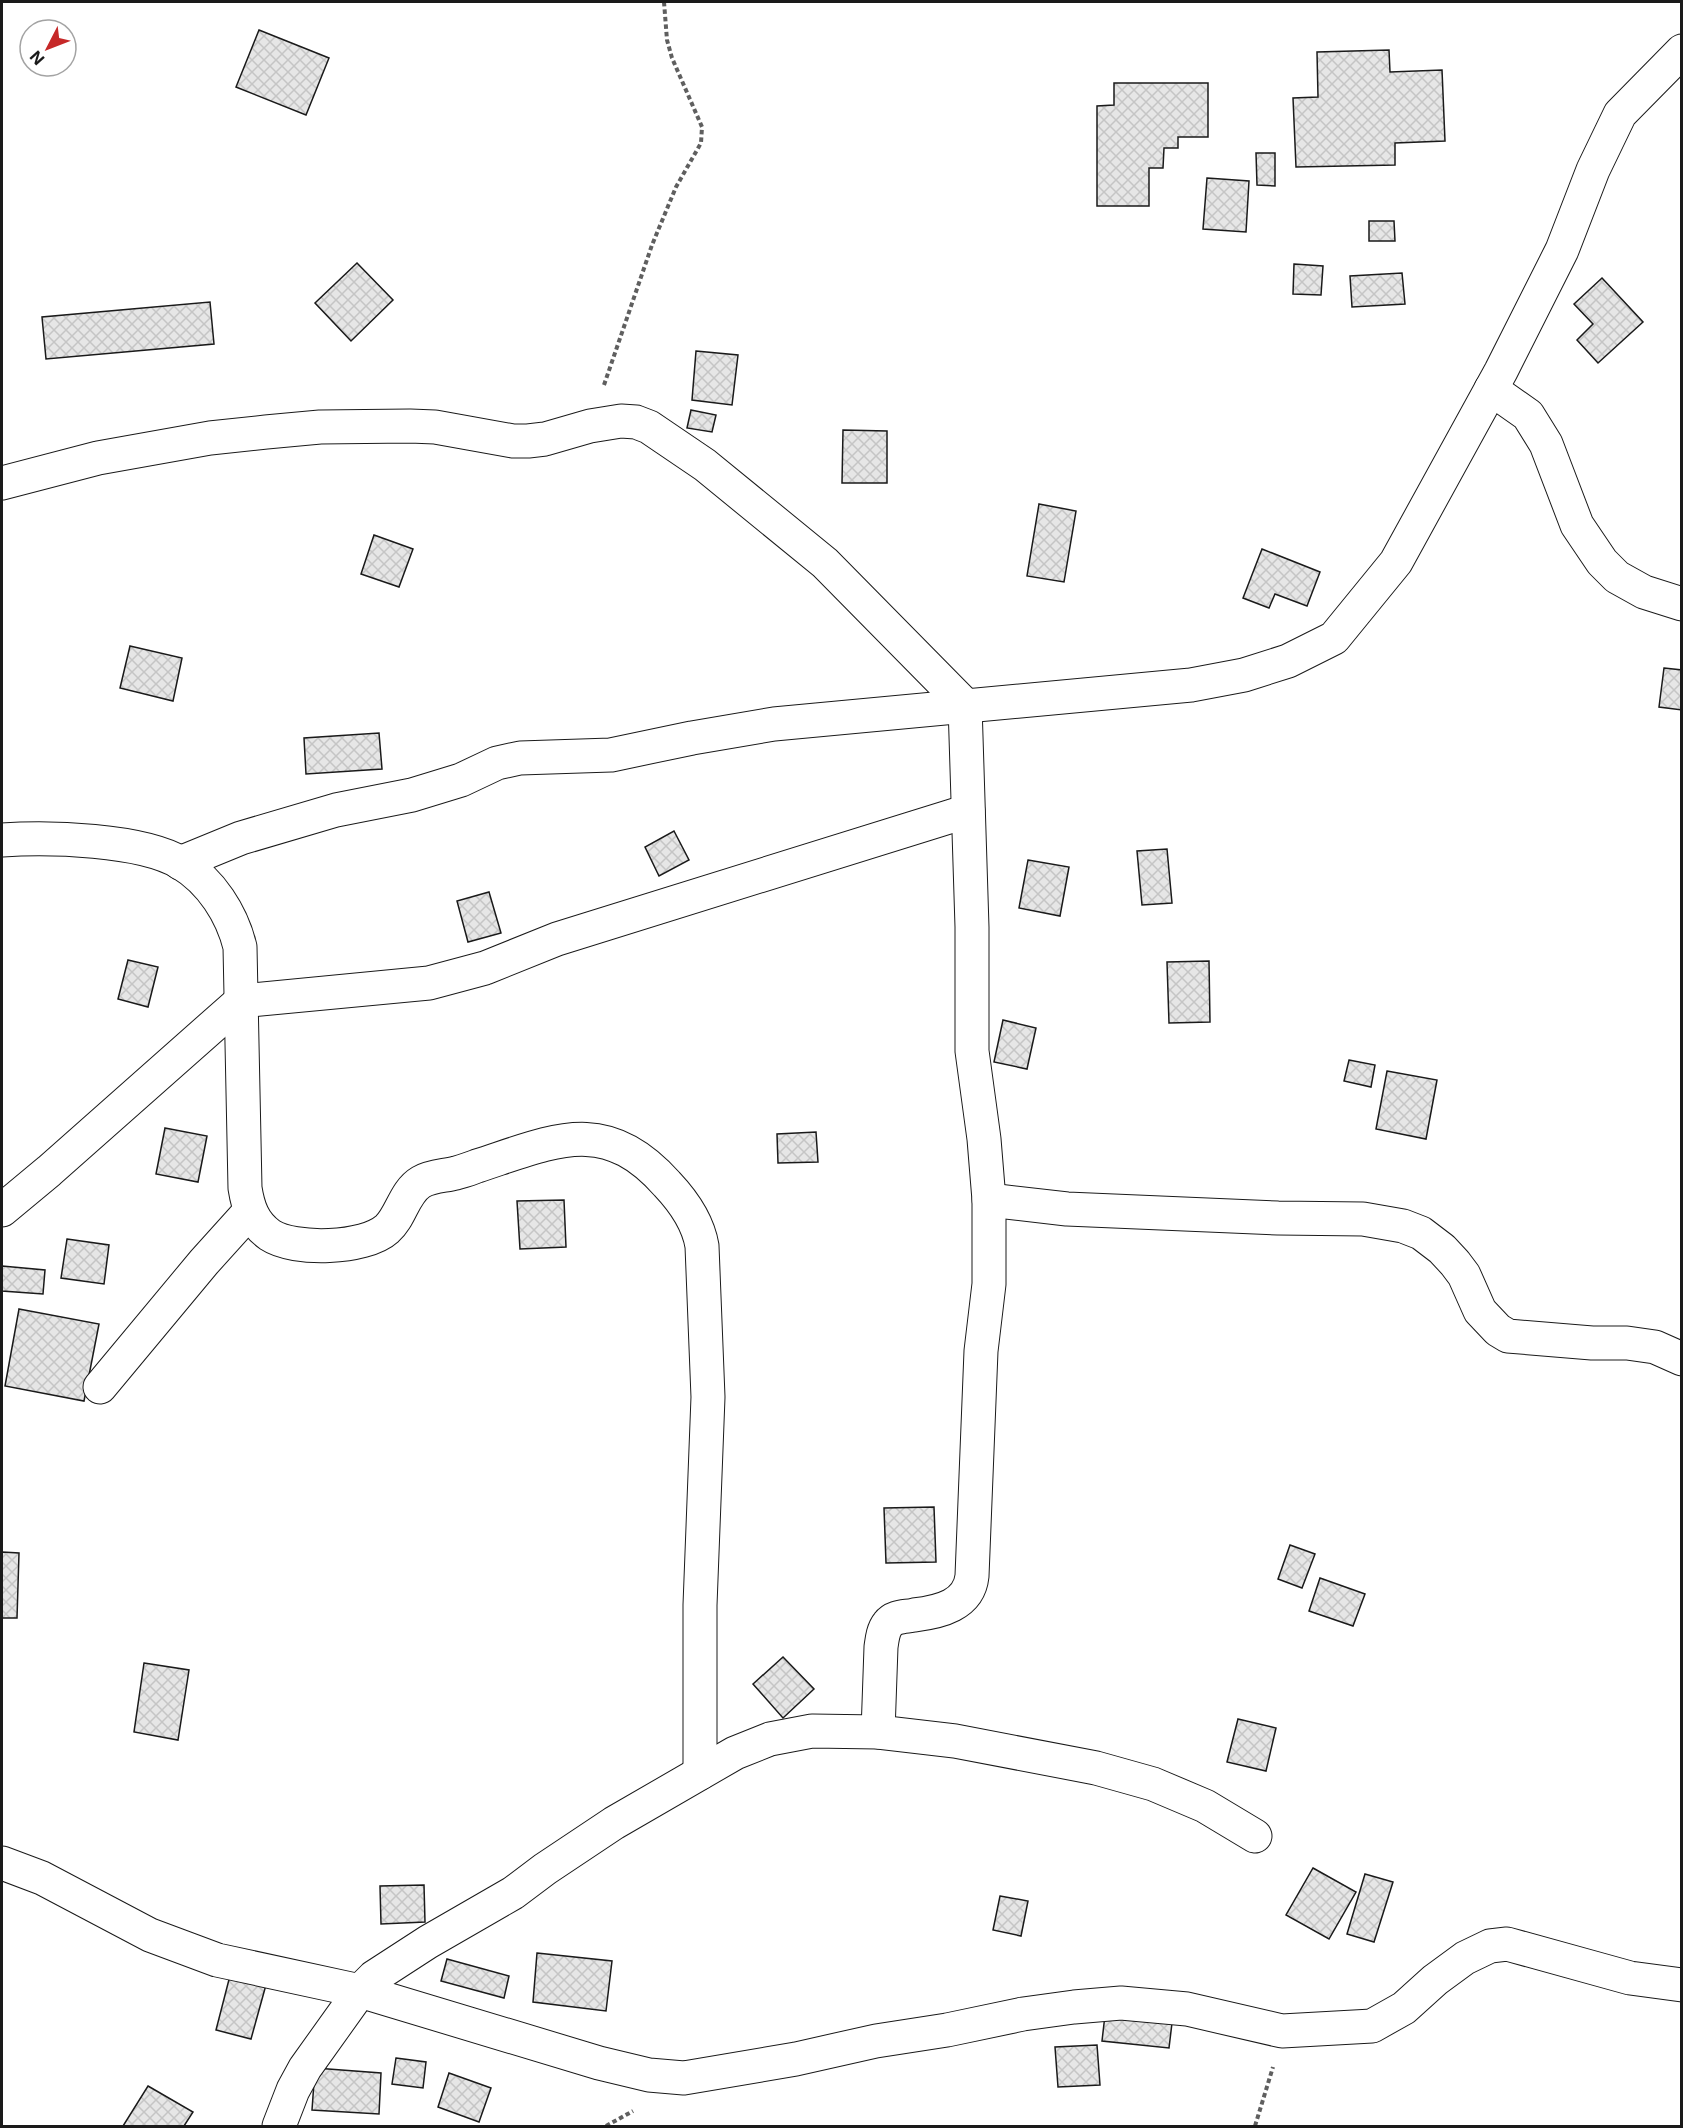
<svg xmlns="http://www.w3.org/2000/svg" width="1683" height="2128" viewBox="0 0 1683 2128" font-family="Inter,sans-serif">
  <style>
    .building { fill: url(#building-cross-hatch); stroke: #1a1a1a; stroke-width: 1.5 }
    .lines { fill: none; stroke-linecap: round; stroke-linejoin: round }
    .minor-casing { stroke: #1a1a1a; stroke-width: 35 }
    .path { stroke: #5f5f5f; stroke-width: 4; stroke-dasharray: 4.5 3; stroke-linecap: butt }
    .minor { stroke: #fff; stroke-width: 33 }
  </style>
  <defs>
    <pattern id="building-cross-hatch" width="8" height="8" patternUnits="userSpaceOnUse" patternTransform="scale(1.5)"><rect width="8" height="8" fill="#e6e6e6"/><path d="M0 0l8 8M0 8l8-8" fill="none" stroke="#c5c5c5"/></pattern>
  </defs>
  <rect width="100%" height="100%" fill="#fff"/>
  <g class="building">
    <path d="M259,30L329,58L306,115L236,87Z"/>
    <path d="M1389,50L1390,72L1442,70L1445,141L1395,143V165L1296,167L1293,98L1318,97L1317,52Z"/>
    <path d="M1114,83H1208V137H1178V148H1164L1163,168H1149V206H1097V106L1114,105Z"/>
    <path d="M1256,153H1275V186L1257,185Z"/>
    <path d="M1207,178L1249,181L1246,232L1203,229Z"/>
    <path d="M1369,221H1394L1395,241H1369Z"/>
    <path d="M357,263L393,300L351,341L315,303Z"/>
    <path d="M1294,264L1323,266L1321,295L1293,294Z"/>
    <path d="M1402,273L1405,304L1352,307L1350,276Z"/>
    <path d="M1602,278L1643,322L1598,363L1577,340L1593,324L1574,304Z"/>
    <path d="M210,302L214,344L46,359L42,317Z"/>
    <path d="M696,351L738,355L732,405L692,400Z"/>
    <path d="M691,410L716,415L712,432L687,428Z"/>
    <path d="M843,430L887,431V483H842Z"/>
    <path d="M1039,504L1076,511L1064,582L1027,576Z"/>
    <path d="M374,535L413,549L399,587L361,574Z"/>
    <path d="M1262,549L1320,572L1307,606L1275,594L1269,608L1243,598Z"/>
    <path d="M130,646L182,658L173,701L120,688Z"/>
    <path d="M1664,668L1682,670V710L1659,707Z"/>
    <path d="M379,733L382,769L306,774L304,738Z"/>
    <path d="M674,831L689,860L659,876L645,847Z"/>
    <path d="M1167,849L1172,903L1142,905L1137,851Z"/>
    <path d="M1028,860L1069,867L1060,916L1019,908Z"/>
    <path d="M489,892L501,933L468,942L457,901Z"/>
    <path d="M128,960L158,967L148,1007L118,999Z"/>
    <path d="M1209,961L1210,1022L1169,1023L1167,962Z"/>
    <path d="M1003,1020L1036,1028L1027,1069L994,1062Z"/>
    <path d="M1349,1060L1375,1065L1371,1087L1344,1081Z"/>
    <path d="M1387,1071L1437,1080L1426,1139L1376,1129Z"/>
    <path d="M165,1128L207,1136L198,1182L156,1174Z"/>
    <path d="M816,1132L818,1162L778,1163L777,1134Z"/>
    <path d="M564,1200L566,1247L520,1249L517,1201Z"/>
    <path d="M67,1239L109,1245L104,1284L61,1278Z"/>
    <path d="M2,1266L45,1270L43,1294L2,1291Z"/>
    <path d="M19,1309L99,1324L84,1401L5,1386Z"/>
    <path d="M934,1507L936,1562L886,1563L884,1508Z"/>
    <path d="M1290,1545L1315,1554L1302,1588L1278,1579Z"/>
    <path d="M2,1552L19,1553L17,1618H2Z"/>
    <path d="M1320,1578L1365,1594L1353,1626L1309,1611Z"/>
    <path d="M783,1657L814,1689L783,1718L753,1684Z"/>
    <path d="M144,1663L189,1670L178,1740L134,1732Z"/>
    <path d="M1238,1719L1276,1728L1266,1771L1227,1762Z"/>
    <path d="M1313,1868L1356,1892L1329,1939L1286,1915Z"/>
    <path d="M1365,1874L1393,1882L1374,1942L1347,1934Z"/>
    <path d="M424,1885L425,1922L381,1924L380,1886Z"/>
    <path d="M1000,1896L1028,1901L1021,1936L993,1930Z"/>
    <path d="M537,1953L612,1961L606,2011L533,2002Z"/>
    <path d="M447,1959L509,1976L504,1998L441,1981Z"/>
    <path d="M233,1964L269,1974L251,2039L216,2030Z"/>
    <path d="M1105,2015L1172,2023L1169,2048L1102,2041Z"/>
    <path d="M1097,2045L1100,2085L1058,2087L1055,2047Z"/>
    <path d="M396,2058L426,2062L423,2088L392,2084Z"/>
    <path d="M315,2068L381,2073L379,2114L312,2110Z"/>
    <path d="M449,2073L491,2088L479,2122L438,2107Z"/>
    <path d="M148,2086L193,2112L184,2126H123Z"/>
  </g>
  <g class="lines">
    <defs>
      <g id="minor">
        <path d="M1491,389L1528,415L1546,444L1577,525L1602,562L1617,577L1644,592L1682,604"/>
        <path d="M2,483L98,458L210,438L266,432L320,427L410,426L435,427L513,441H528L545,439L590,426L621,421L636,422L649,427L705,465L825,563L965,705L972,927V1051L984,1139L989,1200V1284L981,1351L972,1576C969,1605 940,1612 914,1615C905,1617 894,1616 888,1624C883,1630 882,1640 881,1647L878,1732"/>
        <path d="M2,840C49,837 141,839 181,863C211,881 232,914 240,947L245,1188C248,1207 253,1223 270,1235C294,1251 365,1249 387,1229C401,1217 404,1192 421,1182C431,1176 444,1176 456,1173C463,1171 470,1169 477,1166C554,1141 605,1114 667,1184C684,1202 698,1222 702,1246L708,1397L700,1605V1773"/>
        <path d="M180,863L241,838L336,810L412,795L461,780L497,763L520,758L611,755L692,738L774,724L1191,685L1244,675L1288,661L1334,638L1396,562L1501,371L1562,250L1593,170L1620,114L1682,51"/>
        <path d="M989,1200L1067,1209L1278,1218L1363,1219L1403,1226L1421,1233L1442,1249L1455,1263L1464,1275L1480,1311L1498,1330L1508,1336L1592,1343H1627L1655,1347L1682,1359"/>
        <path d="M2,1210L49,1171L241,1001L429,983L485,968L557,939L968,811"/>
        <path d="M100,1387L204,1262L250,1211"/>
        <path d="M2,1863L42,1878L150,1935L217,1960L360,1991L599,2063L649,2075L684,2078L796,2059L876,2041L947,2030L1023,2014L1074,2007L1121,2003L1187,2009L1282,2031L1372,2026L1404,2008L1435,1980L1465,1958L1490,1946L1507,1944L1630,1978L1682,1985"/>
        <path d="M279,2126L293,2090L305,2068L360,1991L374,1977L428,1942L513,1893L545,1869L614,1823L735,1753L770,1739L812,1731L878,1732L955,1741L1096,1768L1153,1784L1205,1806L1255,1836"/>
      </g>
    </defs>
    <use href="#minor" class="minor-casing"/>
    <g class="path">
      <path d="M604,385L652,245L676,187L701,143L702,127L672,58L667,40L664,2"/>
      <path d="M606,2126L633,2111"/>
      <path d="M1255,2126L1273,2067"/>
    </g>
    <use href="#minor" class="minor"/>
  </g>
  <rect width="1683" height="2128" fill="none" stroke="#1a1a1a" stroke-width="6"/>
  <g transform="translate(48 48) rotate(228)"><circle r="28" fill="#ffffff" stroke="#a3a3a3" stroke-width="1.5"/>
  <path d="M0-4.5L10 22L0 15L-10 22Z" fill="#c62828"/>
  <text y="-9" font-size="16" font-weight="bold" text-anchor="middle" fill="#1a1a1a">N</text>
  </g>
</svg>
